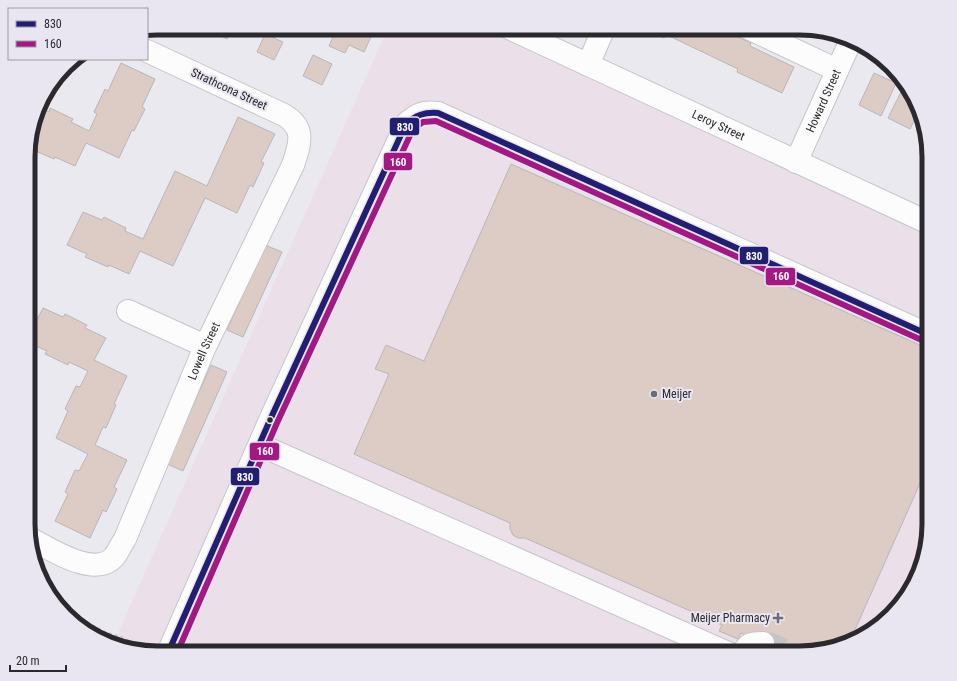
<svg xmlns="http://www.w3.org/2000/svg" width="957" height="681" viewBox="0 0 957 681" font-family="'Roboto Condensed',sans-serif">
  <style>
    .commercial { fill: #ebdfea }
    .building { fill: #ddccc6; stroke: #b9b6b8 }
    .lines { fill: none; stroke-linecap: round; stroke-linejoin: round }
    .minor-tunnel { stroke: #c4c3c8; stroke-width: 22; stroke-dasharray: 22 11; stroke-linecap: butt }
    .minor-casing { stroke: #c6c5ca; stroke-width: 24 }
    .path { stroke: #cbcbcc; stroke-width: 2.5; stroke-dasharray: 3 3; stroke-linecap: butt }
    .minor { stroke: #fcfcfd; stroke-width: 22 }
    .bus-1-casing { stroke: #e9e6f2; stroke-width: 9 }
    .bus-2-casing { stroke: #e9e6f2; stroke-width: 9 }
    .bus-1 { stroke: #221e72; stroke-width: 6 }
    .bus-2 { stroke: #a31984; stroke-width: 6 }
    .poi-dot { fill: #6e6c72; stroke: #e9e6f2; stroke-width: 1.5 }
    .bus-dot { fill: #2b292e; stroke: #e9e6f2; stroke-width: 1.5 }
    .labels { text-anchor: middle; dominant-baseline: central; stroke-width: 4; stroke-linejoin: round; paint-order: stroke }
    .street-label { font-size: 12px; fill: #2b292e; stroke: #e9e6f2 }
    .poi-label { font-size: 12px; fill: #2b292e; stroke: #e9e6f2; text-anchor: start }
    .rim { fill: none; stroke: #2b292e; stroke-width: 5 }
    .line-badge { stroke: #e9e6f2; stroke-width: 1.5 }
    .badge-label { font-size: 11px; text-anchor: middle; font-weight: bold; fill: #fff }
  </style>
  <rect width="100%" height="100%" fill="#eae9ef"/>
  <path class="commercial" d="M388,28H509L929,223V532L919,573L902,603L857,640L800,653H149L113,644Z"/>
  <g class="building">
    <path d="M210,28H231L227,39L209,30Z"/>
    <path d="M337,28H375L364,52L349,45L345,53L329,46Z"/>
    <path d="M644,28H719L751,43L750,46L794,67L782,93L737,72L738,69L665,34L664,38Z"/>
    <path d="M265,34L283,42L274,60L257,52Z"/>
    <path d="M313,55L332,64L322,85L303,76Z"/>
    <path d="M121,63L155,79L142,107L145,109L134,131L132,130L119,158L86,143L75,166L55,157L54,159L31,149L32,146L29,144V140L40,108L49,112L50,108L73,119L71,122L89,131L97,114L94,112L105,89L108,91Z"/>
    <path d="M874,73L896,83L881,116L859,105Z"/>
    <path d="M904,86L916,100L919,111L910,129L888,118Z"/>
    <path d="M238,117L275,134L261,162L264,163L253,187L250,185L237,213L205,198L173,266L140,251L129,274L109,265L108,267L85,257L87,254L67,245L83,212L102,220L104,217L126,228L125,231L143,239L175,171L207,186Z"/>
    <path d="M923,126L926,137L919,134Z"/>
    <path d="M511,164L929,349V415L923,427L929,430V463L850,641L800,653H786L741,633L738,639L719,631L722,625L525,538H518L513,535L510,529V523L354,454L389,374L375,369L386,345L424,361Z"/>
    <path d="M265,245L282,252L243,337L227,330Z"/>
    <path d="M43,308L63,317L65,314L87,325L85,328L106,338L94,360L127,376L114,404L116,405L106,428L103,427L95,445L127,460L114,487L117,489L106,512L103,510L90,538L55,521L68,494L65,492L75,470L79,471L88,454L56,438L68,411L65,409L76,386L80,387L88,371L69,362L68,365L45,354L47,351L29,343V336Z"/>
    <path d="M211,365L227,372L183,471L167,464Z"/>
  </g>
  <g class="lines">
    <path class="minor-tunnel" d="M763,643L771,644L793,653"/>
    <defs>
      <g id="minor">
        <path id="s1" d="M509,28L929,223"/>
        <path d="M748,28L837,70"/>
        <path d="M588,65L604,28"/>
        <path id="s2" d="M796,162L851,40"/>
        <path d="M128,311L205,346"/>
        <path d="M260,445L728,653"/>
        <path id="s3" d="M29,538C49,548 94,579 114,557C118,552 121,545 125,539L204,349L293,165C300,144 306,128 284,115L147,51"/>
        <path d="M168,653L270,420L406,124C417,114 423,111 438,113L929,335"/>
        <path d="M743,653C748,643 752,643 763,643"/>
      </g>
    </defs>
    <use href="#minor" class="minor-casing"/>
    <path class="path" d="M66,612L107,633L121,637L149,651"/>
    <use href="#minor" class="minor"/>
    <defs>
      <path id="bus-1" d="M168,653L270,420L406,124C416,115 424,112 438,113L929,335"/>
      <path id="bus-2" d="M177,653L277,423L413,129L423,122L436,121L926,342"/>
    </defs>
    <use href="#bus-1" class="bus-1-casing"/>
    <use href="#bus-2" class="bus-2-casing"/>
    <use href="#bus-1" class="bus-1"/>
    <use href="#bus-2" class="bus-2"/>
  </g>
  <g class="poi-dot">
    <circle cx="654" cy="394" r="4"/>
    <path d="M776 612h4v4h4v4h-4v4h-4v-4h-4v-4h4z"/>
  </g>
  <circle class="bus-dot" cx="270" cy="420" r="3.5"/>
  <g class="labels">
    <g class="street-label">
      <text transform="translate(229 89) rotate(25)">Strathcona Street</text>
      <text stroke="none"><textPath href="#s2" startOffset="67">Howard Street</textPath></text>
      <text stroke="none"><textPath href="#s1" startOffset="231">Leroy Street</textPath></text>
      <text stroke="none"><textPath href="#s3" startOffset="318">Lowell Street</textPath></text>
    </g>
    <g class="poi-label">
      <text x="662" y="394">Meijer</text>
      <text x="770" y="618" text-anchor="end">Meijer Pharmacy</text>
    </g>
  </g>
  <path d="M0 0H957V681H0ZM157 35H800A122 122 0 0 1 922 157V524A122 122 0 0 1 800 646H157A122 122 0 0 1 35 524V157A122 122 0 0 1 157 35Z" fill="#e9e6f2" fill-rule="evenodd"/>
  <path class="rim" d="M157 35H800A122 122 0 0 1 922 157V524A122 122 0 0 1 800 646H157A122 122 0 0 1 35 524V157A122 122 0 0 1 157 35Z"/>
  <g class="line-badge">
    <rect x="389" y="117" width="31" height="19" rx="4" fill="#221e72"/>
    <rect x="383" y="152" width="30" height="19" rx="4" fill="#a31984"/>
    <rect x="739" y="246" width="30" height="19" rx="4" fill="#221e72"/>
    <rect x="765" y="267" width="31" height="19" rx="4" fill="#a31984"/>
    <rect x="249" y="442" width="31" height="19" rx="4" fill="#a31984"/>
    <rect x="230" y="467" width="30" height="19" rx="4" fill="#221e72"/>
  </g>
  <g class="badge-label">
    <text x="405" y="131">830</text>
    <text x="398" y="166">160</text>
    <text x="754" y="260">830</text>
    <text x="781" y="280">160</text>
    <text x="265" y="455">160</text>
    <text x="245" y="481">830</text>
  </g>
  <rect x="8" y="8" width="140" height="52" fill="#e9e6f2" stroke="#9d9aa4"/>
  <rect x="16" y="21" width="20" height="6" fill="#221e72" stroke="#9d9aa4"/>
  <text x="44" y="28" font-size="12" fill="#2b292e">830</text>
  <rect x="16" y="41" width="20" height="6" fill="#a31984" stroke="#9d9aa4"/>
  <text x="44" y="48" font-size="12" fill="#2b292e">160</text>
  <path d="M10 665v6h56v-6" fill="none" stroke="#2b292e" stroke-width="2"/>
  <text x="16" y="665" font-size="12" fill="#2b292e" stroke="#e9e6f2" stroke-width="3" paint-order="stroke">20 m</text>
</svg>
